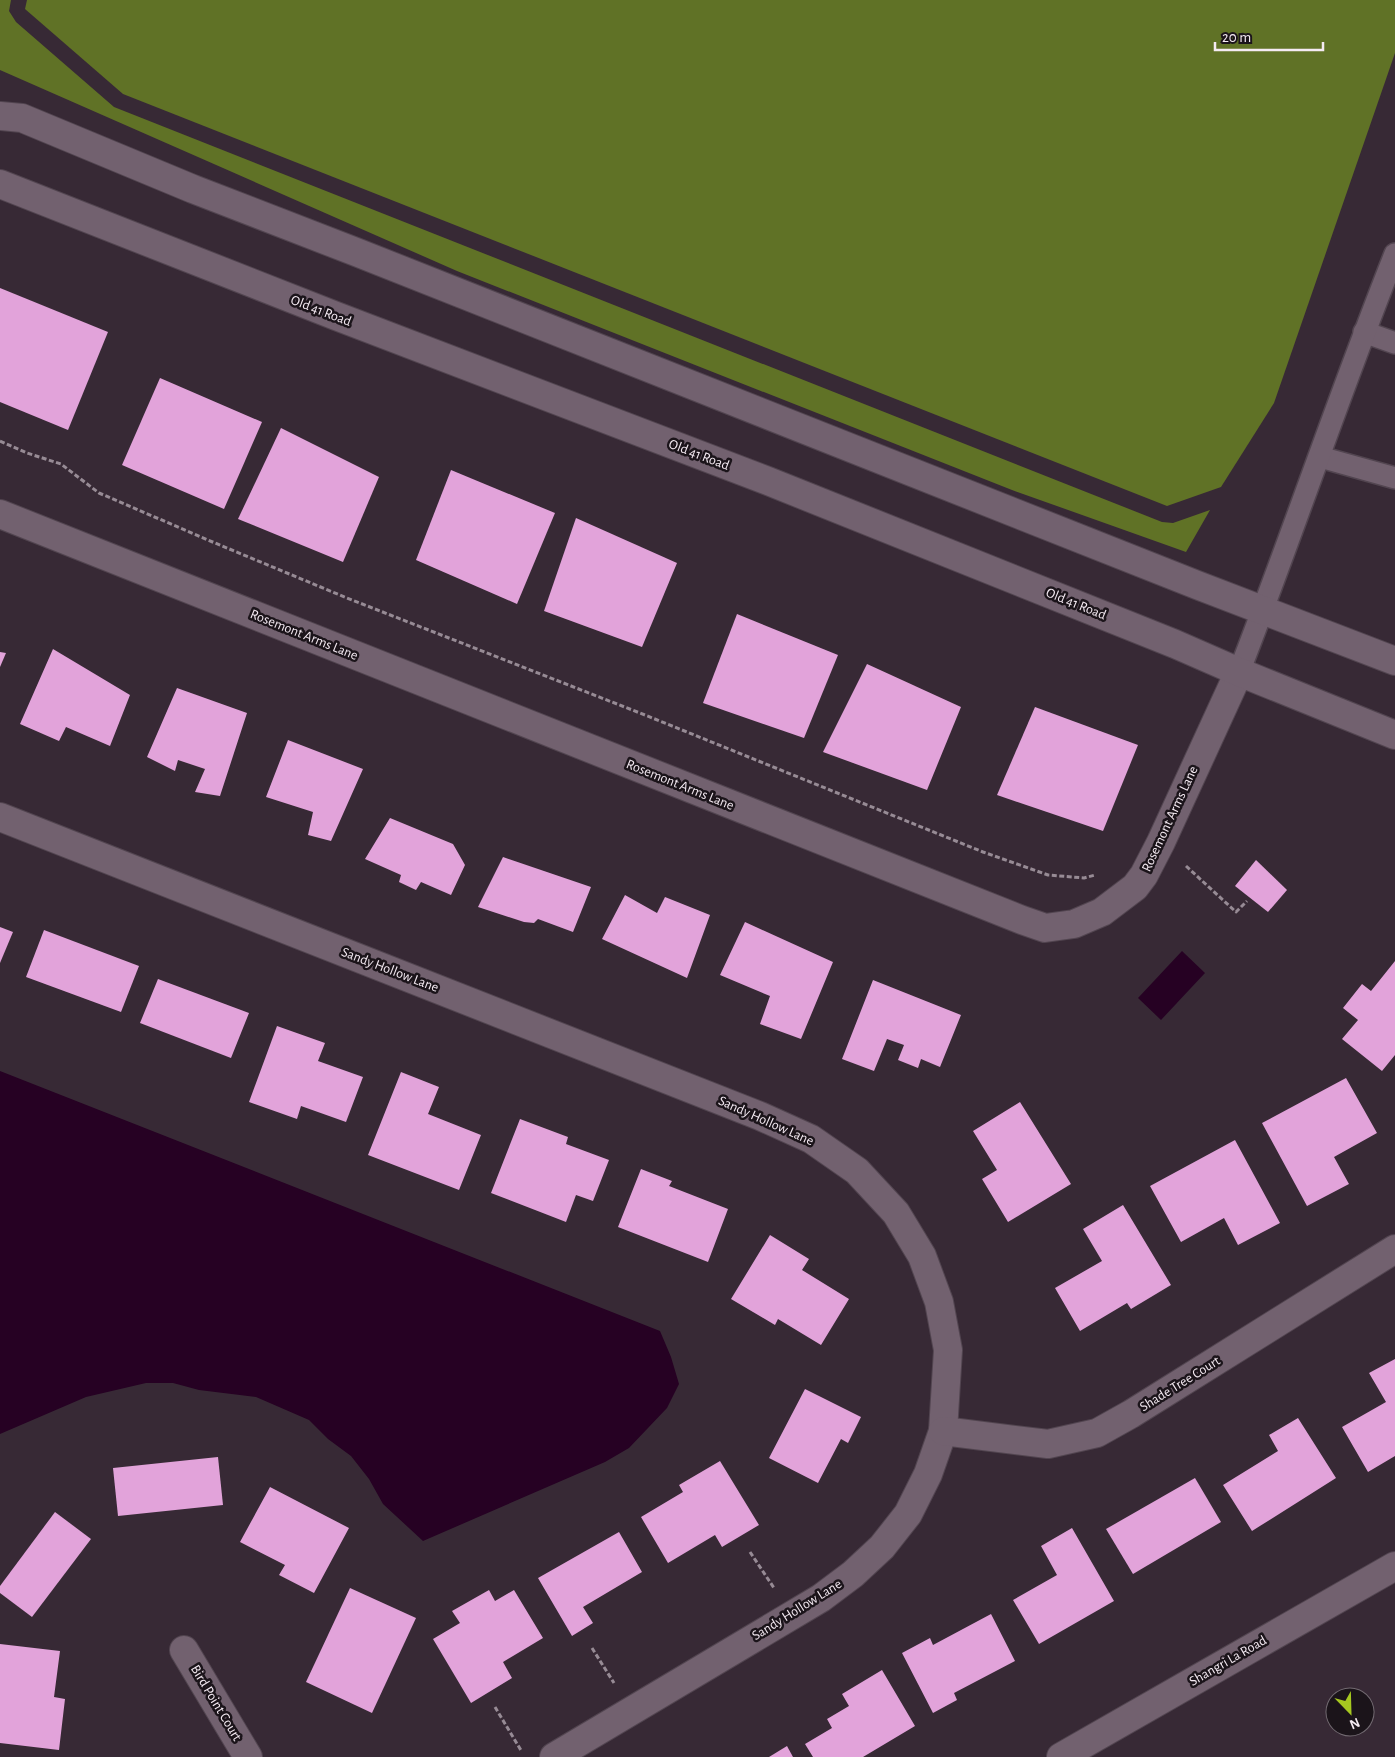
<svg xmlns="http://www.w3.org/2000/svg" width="1395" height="1757" viewBox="0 0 1395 1757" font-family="'Alegreya Sans',sans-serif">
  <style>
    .forest { fill: #607226 }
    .water { fill: #260123 }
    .building { fill: #e2a3da }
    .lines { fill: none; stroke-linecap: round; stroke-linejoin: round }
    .lane-casing { stroke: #524550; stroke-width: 24 }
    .street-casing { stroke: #524550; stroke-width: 30 }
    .secondary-casing { stroke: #524550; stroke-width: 30 }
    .path { stroke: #978b95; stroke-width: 3; stroke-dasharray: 5 2.5; stroke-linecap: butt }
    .lane { stroke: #72616f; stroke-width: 21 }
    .street { stroke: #72616f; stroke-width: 28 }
    .secondary { stroke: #72616f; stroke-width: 28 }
    .labels { text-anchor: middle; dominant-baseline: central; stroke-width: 5; stroke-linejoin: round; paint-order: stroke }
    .street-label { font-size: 14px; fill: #f5ebf3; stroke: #1b141a }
  </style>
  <rect width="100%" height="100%" fill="#372935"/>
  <g class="forest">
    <path d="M0,0H11L9,11L16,22L114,107L1162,522L1173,523L1210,510L1186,552L1012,490L457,271L0,70Z"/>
    <path d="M27,0H1395V53L1274,403L1221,487L1167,506L123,94L25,9Z"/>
  </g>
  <g class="water">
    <path d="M1182,951L1205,973L1161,1020L1138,998Z"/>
    <path d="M0,1071L660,1331L671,1357L679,1384L667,1408L629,1448L605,1462L423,1541L383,1504L369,1479L351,1456L328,1439L309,1420L256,1397L199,1390L173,1383H146L86,1397L0,1434Z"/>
  </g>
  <g class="building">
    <path d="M0,288L108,332L68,430L0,402Z"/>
    <path d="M160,378L262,422L224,509L122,465Z"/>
    <path d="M281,428L379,477L343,562L238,519Z"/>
    <path d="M451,470L555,513L517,604L416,560Z"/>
    <path d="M576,518L677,563L642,647L544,611Z"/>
    <path d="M737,614L838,655L804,738L703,703Z"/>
    <path d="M53,649L130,695L110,746L66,727L59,741L20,724Z"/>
    <path d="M0,652L6,653L0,667Z"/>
    <path d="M867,664L961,707L927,790L823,752Z"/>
    <path d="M177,688L247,713L220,796L195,792L205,769L178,760L175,771L147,757Z"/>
    <path d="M1035,707L1138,745L1103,831L997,795Z"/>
    <path d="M288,740L363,769L331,841L308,835L313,812L266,797Z"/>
    <path d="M390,818L453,844L465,865L451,895L421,882L416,890L399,882L401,875L365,859Z"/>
    <path d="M503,857L591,887L573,932L538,919L534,923L524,922L478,907Z"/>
    <path d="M1256,860L1287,890L1268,912L1235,886Z"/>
    <path d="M625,895L657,913L665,897L710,915L687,978L602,939Z"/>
    <path d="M745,922L833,962L801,1039L760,1024L770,996L720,975Z"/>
    <path d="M0,927L13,932L0,963Z"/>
    <path d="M44,930L139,966L121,1012L26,977Z"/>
    <path d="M1395,961V1055L1382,1071L1342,1039L1358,1020L1343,1008L1362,984L1371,991Z"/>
    <path d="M158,979L249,1013L231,1058L140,1023Z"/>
    <path d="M873,980L961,1015L940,1067L921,1059L918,1068L898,1060L904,1045L887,1039L874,1071L842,1059Z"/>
    <path d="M277,1026L325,1043L318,1061L363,1077L346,1122L301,1106L297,1119L249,1102Z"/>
    <path d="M401,1072L439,1087L428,1114L481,1135L459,1190L368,1155Z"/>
    <path d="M1346,1078L1377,1133L1334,1157L1349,1184L1307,1206L1262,1123Z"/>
    <path d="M1020,1102L1071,1184L1008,1222L982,1179L997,1170L973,1131Z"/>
    <path d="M520,1119L568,1137L566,1144L609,1160L593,1201L576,1195L566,1222L491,1193Z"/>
    <path d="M1235,1140L1280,1223L1238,1245L1224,1218L1181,1242L1150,1186Z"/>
    <path d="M641,1169L672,1181L669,1186L728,1209L708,1262L618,1227Z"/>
    <path d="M1123,1205L1171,1285L1131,1309L1127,1303L1080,1331L1055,1288L1102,1261L1083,1229Z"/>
    <path d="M770,1235L809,1259L802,1270L849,1299L821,1345L778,1319L775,1325L731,1299Z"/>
    <path d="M1395,1359V1456L1368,1472L1342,1427L1386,1402L1369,1373Z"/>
    <path d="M805,1389L861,1417L848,1443L841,1439L818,1483L769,1458Z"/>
    <path d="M1298,1418L1336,1478L1252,1531L1223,1485L1278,1451L1269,1435Z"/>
    <path d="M218,1457L223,1505L118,1516L113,1468Z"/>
    <path d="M720,1461L759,1525L722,1547L715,1535L668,1563L641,1517L683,1492L679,1485Z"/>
    <path d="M1195,1478L1221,1522L1133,1574L1106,1529Z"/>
    <path d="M270,1487L349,1528L314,1593L279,1575L285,1565L240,1542Z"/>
    <path d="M55,1512L91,1539L32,1617L0,1593V1586Z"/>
    <path d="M1072,1528L1114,1601L1039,1644L1013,1600L1057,1575L1041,1546Z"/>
    <path d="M619,1532L642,1572L583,1607L593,1623L572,1636L538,1578Z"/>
    <path d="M350,1588L416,1618L372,1713L306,1682Z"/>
    <path d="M489,1590L495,1601L514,1590L543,1638L503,1662L512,1678L471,1703L433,1639L460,1623L452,1611Z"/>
    <path d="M991,1614L1015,1661L954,1693L957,1700L933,1713L902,1653L930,1638L933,1645Z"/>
    <path d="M0,1644L60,1651L54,1697L65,1699L59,1750L0,1743Z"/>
    <path d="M882,1670L915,1726L863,1757H813L805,1744L832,1728L827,1719L849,1706L842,1694Z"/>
    <path d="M787,1746L793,1757H769Z"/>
  </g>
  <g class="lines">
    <defs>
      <g id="lane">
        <path d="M1364,332L1395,343"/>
        <path d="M1320,457L1395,478"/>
        <path d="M1239,672C1293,533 1340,392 1395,254"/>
      </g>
      <g id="street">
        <path d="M0,514L1022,920L1045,928L1074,924L1102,912L1135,887L1144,875L1161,842L1239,672"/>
        <path d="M0,817L760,1116L811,1139L857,1171L896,1213L922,1256L939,1302L948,1350L943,1431L928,1474L908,1514L882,1547L853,1574L821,1598L554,1757"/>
        <path d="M943,1431L1048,1444L1097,1433L1131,1414L1395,1249"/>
        <path d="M184,1650L248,1757"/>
      </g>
      <g id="secondary">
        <path d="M0,116L22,118L193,189L356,252L1197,585L1395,661"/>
        <path d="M0,184L336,316L768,481L1175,644L1239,672L1395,735"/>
        <path d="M1061,1757L1395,1566"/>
      </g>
    </defs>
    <use href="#lane" class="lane-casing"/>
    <use href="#street" class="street-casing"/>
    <use href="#secondary" class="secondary-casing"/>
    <g class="path">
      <path d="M0,441L27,453L61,464L99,493L215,543L347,598L645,715L983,852L1048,875L1084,878L1095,875"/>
      <path d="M1186,866L1236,912L1247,901"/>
      <path d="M750,1552L774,1588"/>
      <path d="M592,1648L614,1683"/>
      <path d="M495,1707L522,1752"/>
    </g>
    <use href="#lane" class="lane"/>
    <use href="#street" class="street"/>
    <use href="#secondary" class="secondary"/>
  </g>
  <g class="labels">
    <g class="street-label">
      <text transform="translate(321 311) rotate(21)">Old 41 Road</text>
      <text transform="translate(699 455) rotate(21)">Old 41 Road</text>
      <text transform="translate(1076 604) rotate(22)">Old 41 Road</text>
      <text transform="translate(304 635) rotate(22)">Rosemont Arms Lane</text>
      <text transform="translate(680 785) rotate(22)">Rosemont Arms Lane</text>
      <text transform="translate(1170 819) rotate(-65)">Rosemont Arms Lane</text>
      <text transform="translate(390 970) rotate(21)">Sandy Hollow Lane</text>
      <text transform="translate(766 1121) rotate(24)">Sandy Hollow Lane</text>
      <text transform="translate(1180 1384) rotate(-32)">Shade Tree Court</text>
      <text transform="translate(797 1610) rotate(-32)">Sandy Hollow Lane</text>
      <text transform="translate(1228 1661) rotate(-30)">Shangri La Road</text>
      <text transform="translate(216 1703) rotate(59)">Bird Point Court</text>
    </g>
  </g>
  <g transform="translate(1350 1712) rotate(157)"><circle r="24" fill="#1b141a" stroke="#726a71"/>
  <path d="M0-4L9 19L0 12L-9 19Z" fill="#a6c820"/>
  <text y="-8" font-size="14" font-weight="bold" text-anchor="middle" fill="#f5ebf3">N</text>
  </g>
  <path d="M1215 42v8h108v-8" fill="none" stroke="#f5ebf3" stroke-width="2.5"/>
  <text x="1222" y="42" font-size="15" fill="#f5ebf3" stroke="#1b141a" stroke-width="4" paint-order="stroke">20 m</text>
</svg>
